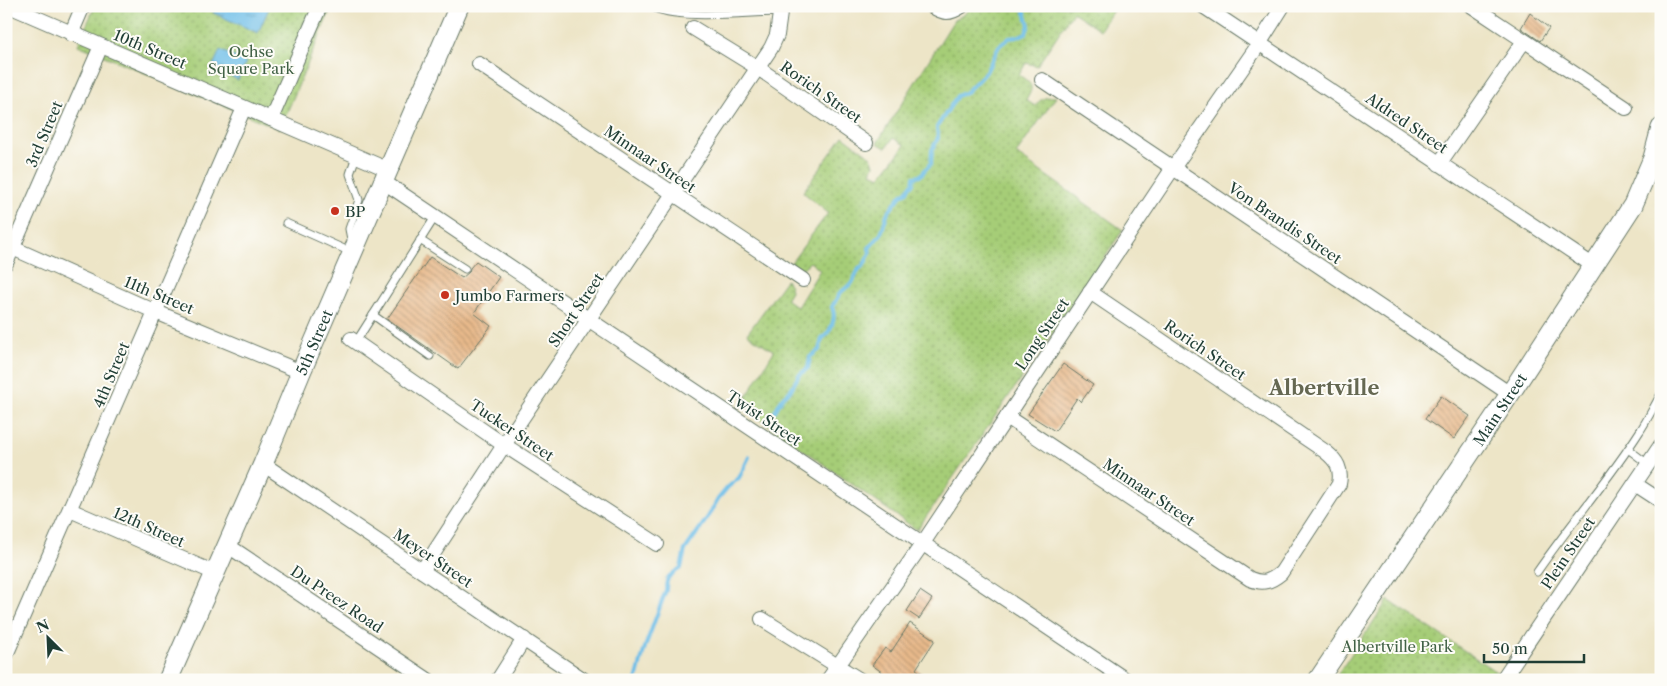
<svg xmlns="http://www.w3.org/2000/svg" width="1667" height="686" viewBox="0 0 1667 686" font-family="'Libre Caslon Text',serif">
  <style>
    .park { fill: url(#park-dots); stroke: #628556 }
    .water { fill: url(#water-ripples); stroke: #467e8e }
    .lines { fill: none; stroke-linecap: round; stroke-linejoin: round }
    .stream { stroke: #6dbee8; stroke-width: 4 }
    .building { fill: url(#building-back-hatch) }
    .lane-casing { stroke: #677867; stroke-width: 9 }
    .street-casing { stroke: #677867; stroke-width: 16 }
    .secondary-casing { stroke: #677867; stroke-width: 21 }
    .lane { stroke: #fff; stroke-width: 7 }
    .street { stroke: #fff; stroke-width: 14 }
    .secondary { stroke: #fff; stroke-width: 19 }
    .poi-dot { fill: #c8321e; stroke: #fdfcf7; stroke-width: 2 }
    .labels { text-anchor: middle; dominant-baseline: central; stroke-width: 4; stroke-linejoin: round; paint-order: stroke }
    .street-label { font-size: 15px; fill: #1f3d34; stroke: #fdfcf7 }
    .park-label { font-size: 15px; fill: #416145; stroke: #fdfcf7 }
    .poi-label { font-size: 15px; fill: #1f3d34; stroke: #fdfcf7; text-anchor: start }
    .district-label { font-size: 20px; font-weight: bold; fill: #656852; stroke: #fdfcf7 }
  </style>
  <defs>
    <pattern id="park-dots" width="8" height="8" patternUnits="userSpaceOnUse" patternTransform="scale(1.25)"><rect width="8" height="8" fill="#a6cd77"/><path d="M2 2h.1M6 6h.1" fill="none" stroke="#87a862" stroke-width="1.8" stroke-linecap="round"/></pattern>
    <pattern id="water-ripples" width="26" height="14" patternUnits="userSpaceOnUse" patternTransform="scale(1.25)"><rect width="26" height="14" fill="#6dbee8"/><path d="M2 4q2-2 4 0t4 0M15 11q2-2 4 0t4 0" fill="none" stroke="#599cbd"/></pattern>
    <pattern id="building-back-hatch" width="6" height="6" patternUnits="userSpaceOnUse" patternTransform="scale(1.25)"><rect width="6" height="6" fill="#e8b98b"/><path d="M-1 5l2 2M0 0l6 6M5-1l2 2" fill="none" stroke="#bb9872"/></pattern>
  </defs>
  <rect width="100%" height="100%" fill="#fdfcf7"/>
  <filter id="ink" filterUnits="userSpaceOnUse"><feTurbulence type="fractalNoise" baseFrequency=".02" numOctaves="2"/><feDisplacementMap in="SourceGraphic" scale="10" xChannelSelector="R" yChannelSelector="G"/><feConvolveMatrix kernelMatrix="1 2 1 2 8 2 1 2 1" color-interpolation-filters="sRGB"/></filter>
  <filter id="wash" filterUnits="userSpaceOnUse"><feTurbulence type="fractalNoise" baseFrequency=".0096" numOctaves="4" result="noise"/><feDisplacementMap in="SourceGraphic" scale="20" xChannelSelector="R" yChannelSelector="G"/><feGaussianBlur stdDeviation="1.12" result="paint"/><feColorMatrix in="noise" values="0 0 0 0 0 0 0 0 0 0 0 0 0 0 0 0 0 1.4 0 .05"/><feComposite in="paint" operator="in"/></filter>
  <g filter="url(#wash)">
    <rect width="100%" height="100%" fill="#ede5c7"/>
    <g class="park">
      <path d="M95,6H332L280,129L78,45Z"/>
      <path d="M970,6H1116L1100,30L1073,12L1037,66L1026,63L1019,75C1032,84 1035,86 1026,100L1035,106C1041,98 1047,96 1056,97L1016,154L1123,230L917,530L741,406L774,351L747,334L786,280L790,286L791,291L786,299L797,307L820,270L810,262L803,268L797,269L790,264L828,213L803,192L843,136L871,157L874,165L871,172L880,177L905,145L893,138L886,148L877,143L954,20L965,14Z"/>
      <path d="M1388,600L1504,677L1502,680H1334Z"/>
    </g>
    <g class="water">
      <path d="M216,6H270L258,33L213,13Z"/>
      <path d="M220,50L246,62L238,80L212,68Z"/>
    </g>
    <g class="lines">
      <g class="stream">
        <path d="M775,411L783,397L790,391L799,375L808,368L810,357L819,350L822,339C831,332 837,317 832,307L840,293L852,283L859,269L864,265L870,253L869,248L881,234L887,214L902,194L906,193L910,186L913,184L914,177L920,176L931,163L932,150L938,138L937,127L957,96L966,92L986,72L999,46L1009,38L1017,37L1026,33L1029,25L1023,6"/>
        <path d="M636,680L645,647L666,590C666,576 670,575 681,568L685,550L708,517L718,499L728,487L739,478L749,457"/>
      </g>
    </g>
    <g id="blocks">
      <g class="building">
        <path d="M1530,13L1549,28L1540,41L1521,28Z"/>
        <path d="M430,257L462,278L469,272L470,268L476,261L499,277L474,313L491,326L458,369L387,319Z"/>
        <path d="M1063,364L1093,385L1081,402L1077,398L1055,431L1028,414Z"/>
        <path d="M1441,396L1470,416L1454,439L1425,419Z"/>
        <path d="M920,591L932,599L919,619L907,611Z"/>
        <path d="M910,623L935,640L916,669L931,680H893L872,665L885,648L891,652Z"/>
      </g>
    </g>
  </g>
  <g filter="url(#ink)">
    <use href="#blocks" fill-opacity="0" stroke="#677867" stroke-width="1"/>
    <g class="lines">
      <defs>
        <g id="lane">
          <path d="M651,6C675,21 750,12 781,12"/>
          <path d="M286,223L353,253"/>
          <path d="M420,240L465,269"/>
          <path d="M355,244L351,239L349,229L359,200L350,174L356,156"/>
          <path d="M373,315L430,356"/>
          <path d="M356,342L435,217"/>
          <path d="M1628,449L1648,464"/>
          <path d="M1537,572C1570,524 1609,480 1640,431C1648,419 1654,406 1661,394"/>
        </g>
        <g id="street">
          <path d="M9,6L389,170"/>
          <path d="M932,6C944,14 950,14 962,6"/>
          <path d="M1203,6L1594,266"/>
          <path d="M1472,6L1626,108"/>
          <path d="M693,28L758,68L866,143"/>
          <path d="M71,34L83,6"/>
          <path d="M479,64L803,280"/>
          <path d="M1042,80L1510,394"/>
          <path d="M271,119L320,6"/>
          <path d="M1439,164L1524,41"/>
          <path d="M384,182L1126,680"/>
          <path d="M6,245L156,312L301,372"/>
          <path d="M6,263L101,46"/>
          <path d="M351,339L504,445L657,544"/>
          <path d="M1007,417L1250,579C1263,584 1270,582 1281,573L1339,484C1342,469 1337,461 1326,452L1090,292"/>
          <path d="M263,464L584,680"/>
          <path d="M1635,484L1661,501"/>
          <path d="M70,510L215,573"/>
          <path d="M227,545L428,680"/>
          <path d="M422,571L504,445L771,48L777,35L781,6"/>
          <path d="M762,619L860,680"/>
          <path d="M6,655L244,108"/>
          <path d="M498,680L524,639"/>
          <path d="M828,680L923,543L1173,168L1259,44L1283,6"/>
          <path d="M1502,680L1661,445"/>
        </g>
        <g id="secondary">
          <path id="s1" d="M168,680L263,464L301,372L459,6"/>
          <path id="s2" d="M1318,680L1510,394L1633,205L1653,158L1661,128"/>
        </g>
      </defs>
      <use href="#lane" class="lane-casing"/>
      <use href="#street" class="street-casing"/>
      <use href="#secondary" class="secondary-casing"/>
      <use href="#lane" class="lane"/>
      <use href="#street" class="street"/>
      <use href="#secondary" class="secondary"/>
    </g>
  </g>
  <g class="poi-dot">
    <circle cx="335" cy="211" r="5"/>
    <circle cx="445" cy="295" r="5"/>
  </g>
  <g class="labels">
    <g class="street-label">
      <text transform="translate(150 49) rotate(23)">10th Street</text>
      <text transform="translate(821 92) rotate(35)">Rorich Street</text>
      <text transform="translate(1407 123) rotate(34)">Aldred Street</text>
      <text transform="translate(44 134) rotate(-67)">3rd Street</text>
      <text transform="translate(650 159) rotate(34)">Minnaar Street</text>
      <text transform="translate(1285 223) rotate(34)">Von Brandis Street</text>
      <text transform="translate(159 295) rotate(23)">11th Street</text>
      <text transform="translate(576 310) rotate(-56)">Short Street</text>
      <text transform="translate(1042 334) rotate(-56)">Long Street</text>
      <text stroke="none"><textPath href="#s1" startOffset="368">5th Street</textPath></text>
      <text transform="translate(1205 350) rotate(34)">Rorich Street</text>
      <text transform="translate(111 375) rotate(-67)">4th Street</text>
      <text stroke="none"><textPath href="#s2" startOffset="326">Main Street</textPath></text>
      <text transform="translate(764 418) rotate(34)">Twist Street</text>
      <text transform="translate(512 430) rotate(34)">Tucker Street</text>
      <text transform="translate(1149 492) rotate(34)">Minnaar Street</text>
      <text transform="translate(149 527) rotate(24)">12th Street</text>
      <text transform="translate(1568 553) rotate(-56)">Plein Street</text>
      <text transform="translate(433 558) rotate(34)">Meyer Street</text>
      <text transform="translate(337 599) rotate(34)">Du Preez Road</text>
    </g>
    <g class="park-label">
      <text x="251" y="51">Ochse<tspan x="251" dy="17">Square Park</tspan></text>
      <text x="1397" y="646">Albertville Park</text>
    </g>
    <g class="poi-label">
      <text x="345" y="211">BP</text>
      <text x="455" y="295">Jumbo Farmers</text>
    </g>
    <g class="district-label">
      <text x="1324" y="388">Albertville</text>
    </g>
  </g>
  <rect width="1667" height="686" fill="none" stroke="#fdfcf7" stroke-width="25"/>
  <g transform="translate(48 638) rotate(336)" stroke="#fdfcf7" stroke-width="4" paint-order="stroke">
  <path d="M0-4L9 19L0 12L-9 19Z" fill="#1f3d34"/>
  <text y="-8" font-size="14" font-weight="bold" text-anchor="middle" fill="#1f3d34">N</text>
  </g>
  <path d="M1484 654v8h100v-8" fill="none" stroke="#1f3d34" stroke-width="2.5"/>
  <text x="1492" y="654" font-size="15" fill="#1f3d34" stroke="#fdfcf7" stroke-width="4" paint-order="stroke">50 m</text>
</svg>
